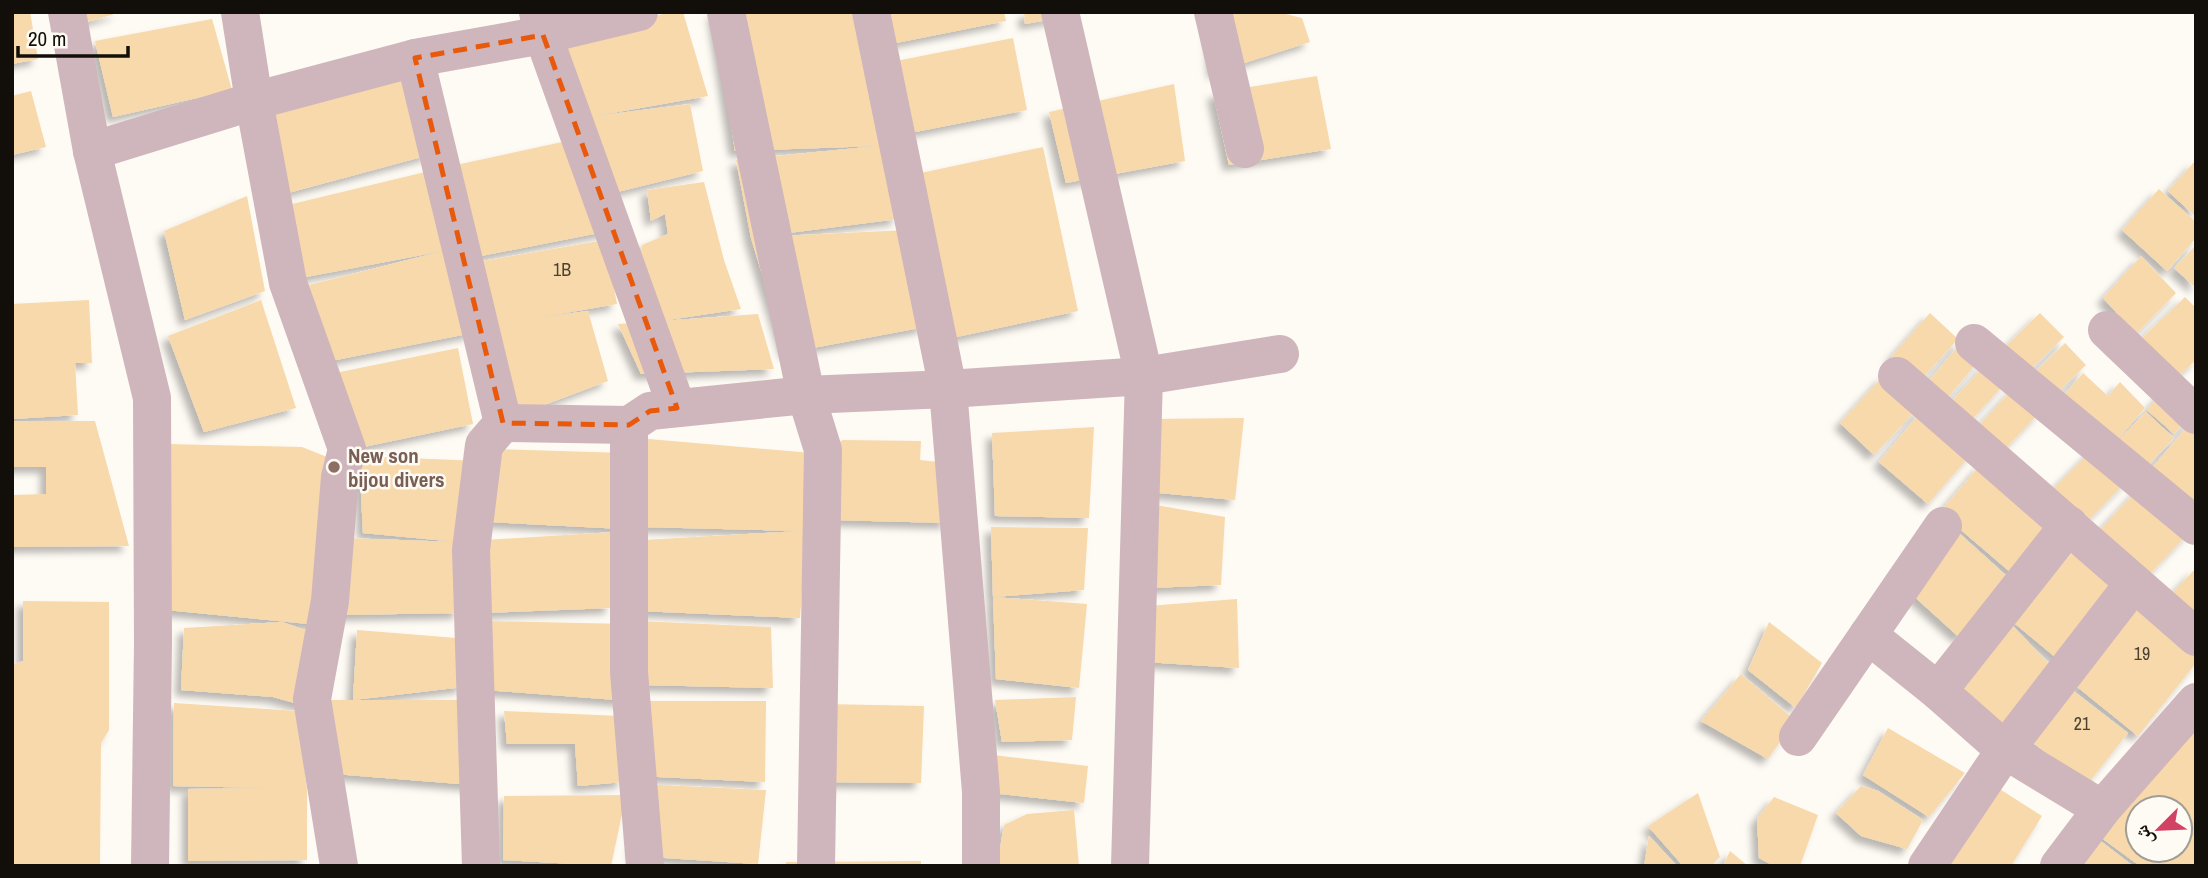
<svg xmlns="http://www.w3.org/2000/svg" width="2208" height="878" viewBox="0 0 2208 878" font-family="'Archivo Narrow','Noto Naskh Arabic',sans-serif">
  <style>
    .building { fill: #f8d9ab; fill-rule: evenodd; filter: url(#shadow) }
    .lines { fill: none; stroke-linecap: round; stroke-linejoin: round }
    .minor { stroke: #cfb5bc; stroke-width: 38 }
    .marked { fill: none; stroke: #e8590c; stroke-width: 5; stroke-dasharray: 14 9; stroke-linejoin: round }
    .education-dot { fill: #8d6e63; stroke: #fefaf4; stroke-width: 2.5 }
    .labels { text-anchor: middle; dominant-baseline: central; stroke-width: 5; stroke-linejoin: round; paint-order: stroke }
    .number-label { font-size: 18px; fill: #4c4232 }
    .education-label { font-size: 21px; font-weight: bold; fill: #785e54; stroke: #fefaf4; text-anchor: start }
  </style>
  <defs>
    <filter id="shadow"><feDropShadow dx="-6" dy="6" stdDeviation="3.5" flood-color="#0004"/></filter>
  </defs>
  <rect width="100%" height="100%" fill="#fefaf4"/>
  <g class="building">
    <path d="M12,12H30L38,59L12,64Z"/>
    <path d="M80,12H118V13L83,23Z"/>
    <path d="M670,12H683L708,96L595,116L690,104L703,171L609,194L561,43Z"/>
    <path d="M713,12H863L898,219L757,237L908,230L925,327L786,353L751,238L736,160L877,146L735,151Z"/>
    <path d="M885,12H1004L1006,21L891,44Z"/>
    <path d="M1024,12H1080V14L1025,24Z"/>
    <path d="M1210,12H1278L1302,18L1310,42L1213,73Z"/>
    <path d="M212,19L232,90L113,117L95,41Z"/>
    <path d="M1013,38L1027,110L910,133L896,61Z"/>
    <path d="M411,69L429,155L288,193L264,112Z"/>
    <path d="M1317,76L1331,149L1229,165L1213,93Z"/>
    <path d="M1174,84L1185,161L1066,183L1049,112Z"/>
    <path d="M31,91L46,147L12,155V96Z"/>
    <path d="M576,139L609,231L481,256L472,333L331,361L309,285L443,251L306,277L288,205L442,168Z"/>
    <path d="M1043,147L1078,311L952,338L916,174Z"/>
    <path d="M2196,160V217L2168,191Z"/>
    <path d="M704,182L724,260L741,309L661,321L758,314L774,369L641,374L618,324L656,322L639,280L642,245L668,234L665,214L651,221L647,190Z"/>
    <path d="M2159,189L2196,222V238L2167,271L2122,230Z"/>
    <path d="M247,196L265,291L185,320L164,231Z"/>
    <path d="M605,240L617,304L542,317L588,311L608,381L512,417L465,264Z"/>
    <path d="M2196,245V288L2174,268Z"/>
    <path d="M2141,256L2176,293L2136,334L2103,298Z"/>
    <path d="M2185,297L2196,308V360L2175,379L2139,341Z"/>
    <path d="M89,300L92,363H75L78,415L12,419V304Z"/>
    <path d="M261,300L296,408L204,432L168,336Z"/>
    <path d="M1930,313L1958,339L1919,382L1891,357Z"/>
    <path d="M2040,313L2064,337L2029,371L2005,347Z"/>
    <path d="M1961,343L1980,359L1946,400L1926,384Z"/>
    <path d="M2065,343L2086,365L2054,396L2033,374Z"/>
    <path d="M458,348L473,424L354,449L335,373Z"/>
    <path d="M1987,363L2006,382L1970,422L1950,403Z"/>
    <path d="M2083,373L2108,396L2120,382L2145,408L2108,451L2056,404Z"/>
    <path d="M1884,375L1919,407L1874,455L1840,423Z"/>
    <path d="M2015,387L2041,411L2005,449L1979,425Z"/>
    <path d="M2164,390L2191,415L2174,434L2147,410Z"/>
    <path d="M1923,409L1973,452L1928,504L1879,462Z"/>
    <path d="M2146,412L2174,438L2140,474L2112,447Z"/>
    <path d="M1244,418L1235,500L1159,493L1151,419Z"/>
    <path d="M12,421H95L129,546L12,547V495L46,494V467H12Z"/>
    <path d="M2191,422L2196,426V507L2147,474Z"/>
    <path d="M1094,427L1089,518L995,516L992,433Z"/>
    <path d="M637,438L812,453L800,618L639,611L643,540L801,531L641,527Z"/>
    <path d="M843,440L921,441L920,460L938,462L948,523L831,520L823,450Z"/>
    <path d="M167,444L302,447L342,463L319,625L166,610Z"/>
    <path d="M2095,447L2128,480L2087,522L2053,489Z"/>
    <path d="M492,449L625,453L623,529L489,522Z"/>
    <path d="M359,456L480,461L459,613L338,615L341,538L458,542L363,533Z"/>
    <path d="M1981,464L2057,529L2016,577L1940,512Z"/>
    <path d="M2141,486L2190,532L2143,581L2095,535Z"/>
    <path d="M1150,504L1225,517L1221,585L1150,588Z"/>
    <path d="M991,527L1088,528L1084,590L993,597Z"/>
    <path d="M615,532L611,608L483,613L485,540Z"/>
    <path d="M1959,533L2011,580L1960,638L1908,591Z"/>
    <path d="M2078,546L2126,587L2061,662L2013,622Z"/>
    <path d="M2196,568V631L2164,602Z"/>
    <path d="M993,597L1087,604L1079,688L996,679Z"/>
    <path d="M1237,599L1239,668L1145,662L1148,606Z"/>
    <path d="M23,601L109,602V730L101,743L100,866H12V665L23,661Z"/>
    <path d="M2141,604L2196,647V663L2138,736L2076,686Z"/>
    <path d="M487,621L627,624L630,701L484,690Z"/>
    <path d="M639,621L771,627L773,688L640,685Z"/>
    <path d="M282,622L330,639L309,707L273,697L181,690L184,628Z"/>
    <path d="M1769,622L1822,663L1796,708L1748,670Z"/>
    <path d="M2010,623L2054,669L2004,741L1947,690Z"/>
    <path d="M357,630L469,639L463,687L353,700H489L485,786L322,773L323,700H353Z"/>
    <path d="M1741,674L1795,720L1768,759L1701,721Z"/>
    <path d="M2072,690L2128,733L2087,785L2032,742Z"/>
    <path d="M1076,697L1072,740L1002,742L995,700Z"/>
    <path d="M639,701H766L765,782L637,776Z"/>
    <path d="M174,703L297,711L307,789V860L188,861V789L272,788L173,786Z"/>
    <path d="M824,704L924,706L921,783L825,782Z"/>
    <path d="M504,711L621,716L623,782L578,786L575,744H507Z"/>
    <path d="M1888,728L1965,773L1929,817L1863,775Z"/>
    <path d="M2196,729V866H2140L2092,831ZM2138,808H2180V850H2138Z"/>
    <path d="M993,755L1088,766L1084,803L981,792Z"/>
    <path d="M1987,781L2042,816L2011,866H1933Z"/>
    <path d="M638,784L766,790L758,864L634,856Z"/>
    <path d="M1861,786L1878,791L1923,820L1907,849L1861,836L1836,813Z"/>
    <path d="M1698,793L1720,857L1711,866H1683L1648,826Z"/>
    <path d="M626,795L611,866L503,860L504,796Z"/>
    <path d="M1774,797L1818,815L1800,866H1774L1759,858L1757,819Z"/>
    <path d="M1074,810L1079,866H997L1004,825L1027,814Z"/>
    <path d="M2093,835L2133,866H2068Z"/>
    <path d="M1649,836L1677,866H1644Z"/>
    <path d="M1730,851L1748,866H1723Z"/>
    <path d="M921,861V866H786V862Z"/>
  </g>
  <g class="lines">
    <g class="minor">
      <path d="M67,12L92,151L152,398L153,643L150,866"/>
      <path d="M240,12L254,101L288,283L347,449L340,477L330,601L312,699L339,866"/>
      <path d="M538,12L543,35L677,408"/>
      <path d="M726,12L806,395L823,450L816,866"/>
      <path d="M871,12L948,389L981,792V866"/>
      <path d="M1060,12L1144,376L1130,866"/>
      <path d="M1213,12L1245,149"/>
      <path d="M415,58L503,423L484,445L471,550L481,866"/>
      <path d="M92,151L254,101L415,58L543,35L639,12"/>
      <path d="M2107,330L2196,415"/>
      <path d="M1974,343L2196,526"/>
      <path d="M1897,376L2196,637"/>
      <path d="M503,423L629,425L650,411L806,395L948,389L1144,376L1280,354"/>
      <path d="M629,425V672L645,866"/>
      <path d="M1868,635L1938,691L2005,750L2102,809"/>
      <path d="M1938,691L2069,525"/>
      <path d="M1798,737L1943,526"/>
      <path d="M1927,866L2005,750L2134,583"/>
      <path d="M2059,866L2102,809L2196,702"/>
    </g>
  </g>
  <path class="marked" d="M543,35L677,408L650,411L629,425L503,423L415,58Z"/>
  <circle class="education-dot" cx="334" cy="467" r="7"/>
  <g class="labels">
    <g class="number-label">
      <text x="562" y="269">1B</text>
      <text x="2142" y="653">19</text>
      <text x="2082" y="723">21</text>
    </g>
    <g class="education-label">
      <text x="348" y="455">New son<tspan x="348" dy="24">bijou divers</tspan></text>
    </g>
  </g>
  <rect width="2208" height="878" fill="none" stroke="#120f0a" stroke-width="28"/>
  <g transform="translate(2159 829) rotate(246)"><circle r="33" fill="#fefaf4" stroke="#a09c96" stroke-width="2"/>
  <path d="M0-5L12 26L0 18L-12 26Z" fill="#d14265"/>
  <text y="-10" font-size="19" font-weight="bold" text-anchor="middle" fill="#120f0a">ش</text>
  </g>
  <path d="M18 46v10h110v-10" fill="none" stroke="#120f0a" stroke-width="3.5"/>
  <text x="28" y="46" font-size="21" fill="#120f0a" stroke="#fefaf4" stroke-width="5" paint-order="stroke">20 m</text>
</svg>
